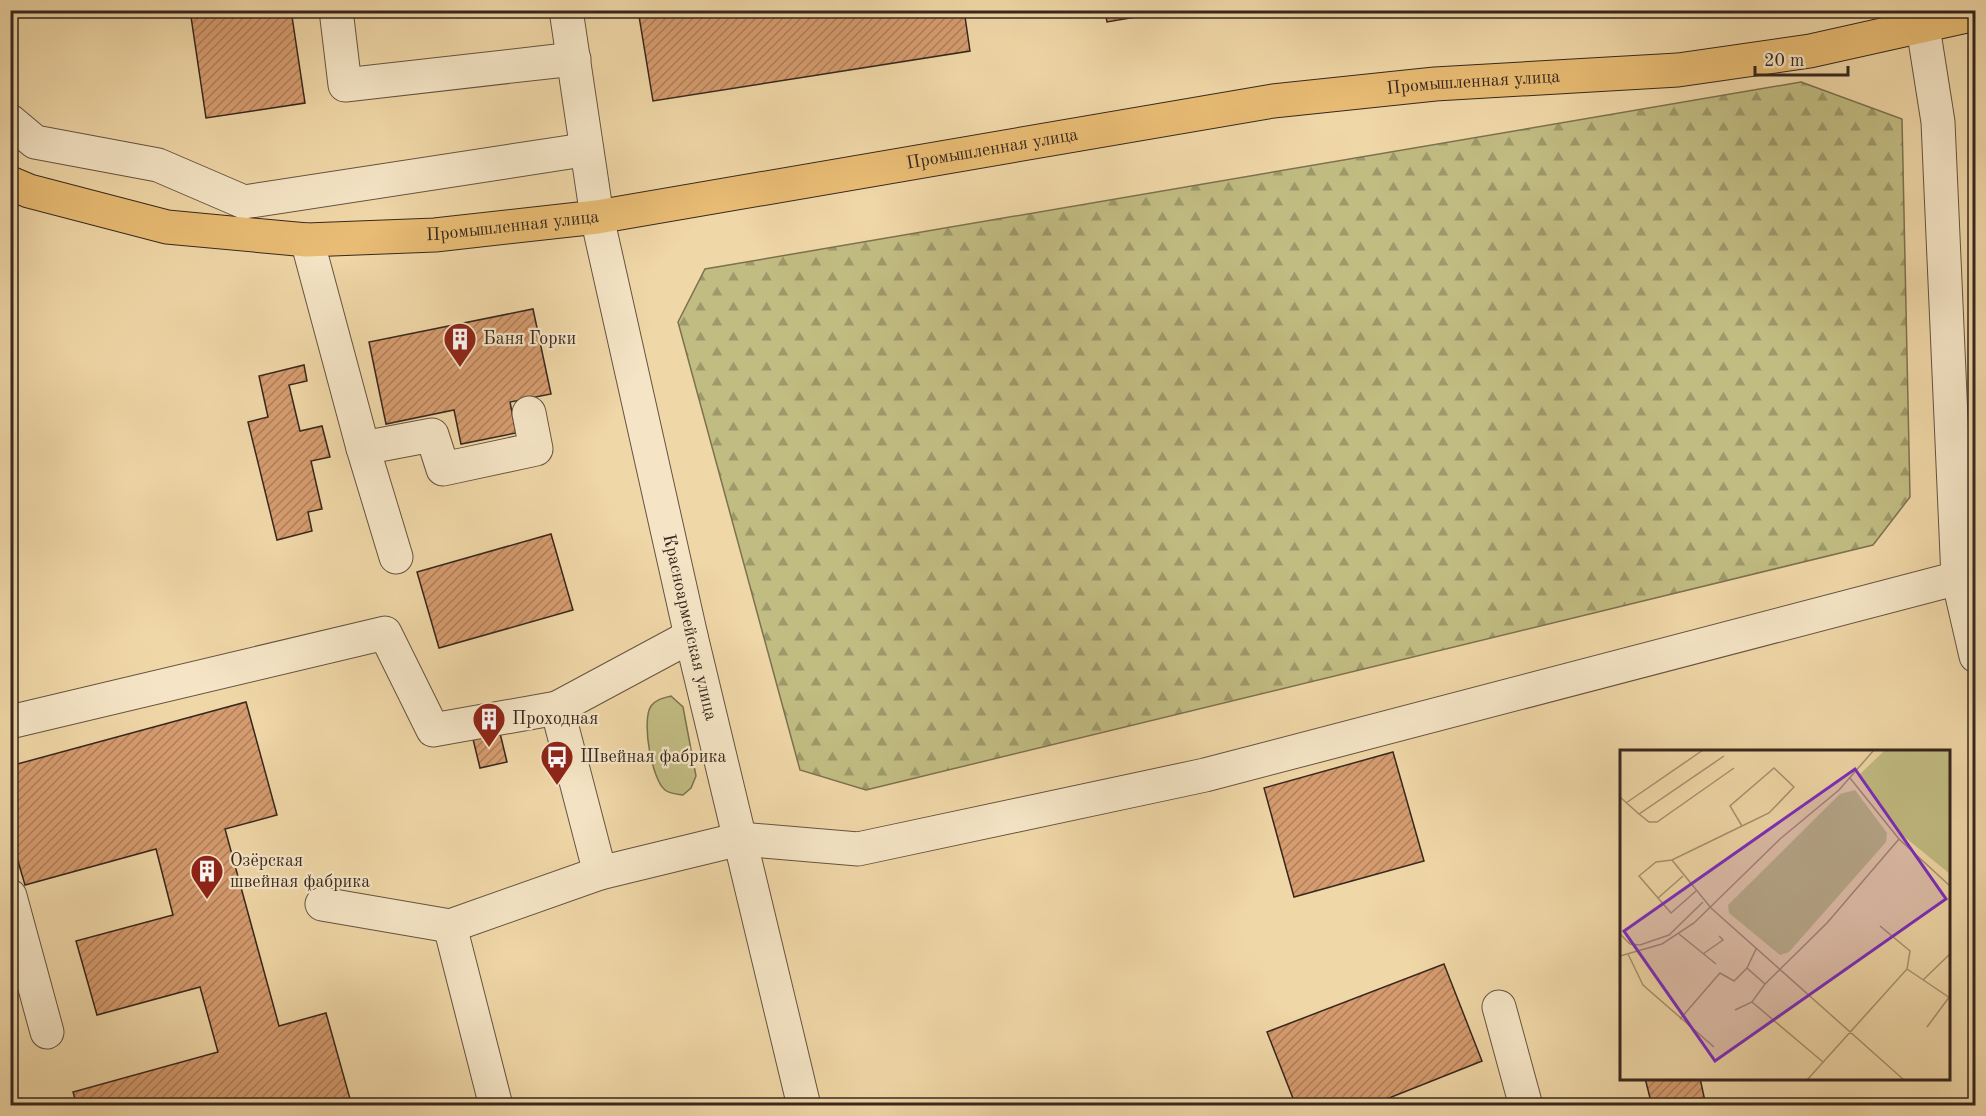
<svg xmlns="http://www.w3.org/2000/svg" width="1986" height="1116" viewBox="0 0 1986 1116" font-family="'Old Standard TT',serif">
  <style>
    .grass { fill: #c1bc82; stroke: #7c7250; stroke-width: 1.5 }
    .forest { fill: url(#forest-firs); stroke: #7c7250; stroke-width: 1.5 }
    .building { fill: url(#building-hatch); stroke: #37271e; stroke-width: 1.5 }
    .lines { fill: none; stroke-linecap: round; stroke-linejoin: round }
    .minor-casing { stroke: #655340; stroke-width: 35 }
    .major-casing { stroke: #37271e; stroke-width: 35 }
    .minor { stroke: #f5e5c6; stroke-width: 33 }
    .major { stroke: #e8bc74; stroke-width: 33 }
    .labels { text-anchor: middle; dominant-baseline: central; stroke-width: 4.5; stroke-linejoin: round; paint-order: stroke }
    .street-label { font-size: 18px; fill: #37271e; stroke: #f5e5c6 }
    .poi-label { font-size: 18px; fill: #37271e; stroke: #f5e5c6; text-anchor: start }
    .inset-road { fill: none; stroke: #a69170; stroke-width: 1.5 }
    .view { fill: #7b2cbf; fill-opacity: 0.15; stroke: #7b2cbf; stroke-width: 3 }
    .inset-edge { fill: none; stroke: #37271e; stroke-width: 3 }
  </style>
  <defs>
    <pattern id="forest-firs" width="22" height="20" patternUnits="userSpaceOnUse" patternTransform="scale(1.5)"><rect width="22" height="20" fill="#c1bc82"/><path d="M5 1l3.5 6h-7zM16 11l3.5 6h-7z" fill="#9e996a"/></pattern>
    <pattern id="building-hatch" width="6" height="6" patternUnits="userSpaceOnUse" patternTransform="scale(1.5)"><rect width="6" height="6" fill="#d69c6f"/><path d="M-1 1l2-2M0 6l6-6M5 7l2-2" fill="none" stroke="#ae7f5b"/></pattern>
  </defs>
  <rect width="100%" height="100%" fill="#f0d7a7"/>
  <filter id="stains"><feTurbulence type="fractalNoise" baseFrequency=".00333" numOctaves="4"/><feColorMatrix values="0 0 0 0 .2 0 0 0 0 .09 0 0 0 0 .02 0 0 0 .5 -.17"/></filter>
  <radialGradient id="worn" r=".72"><stop offset=".6" stop-color="#630" stop-opacity="0"/><stop offset="1" stop-color="#630" stop-opacity=".3"/></radialGradient>
  <path class="grass" d="M671,696L683,707L696,776L691,788L683,795C677,794 670,794 665,790C652,780 641,721 651,706C656,699 664,698 671,696Z"/>
  <path class="forest" d="M1801,82L1902,119L1910,497L1873,545L866,790L800,770L678,322L705,269Z"/>
  <g class="building">
    <path d="M190,10H291L305,103L206,118Z"/>
    <path d="M638,10H964L970,51L653,101Z"/>
    <path d="M1105,10H1177L1107,22Z"/>
    <path d="M533,309L551,394L510,402L516,433L461,444L454,410L386,424L369,342Z"/>
    <path d="M304,365L307,381L289,385L300,431L322,426L330,457L311,461L322,509L308,512L312,531L277,540L248,422L268,417L259,376Z"/>
    <path d="M551,534L573,610L439,648L417,572Z"/>
    <path d="M246,702L277,815L225,829L279,1026L326,1013L352,1106H77L73,1092L218,1052L200,987L97,1015L76,941L173,915L156,849L25,885L10,834V766Z"/>
    <path d="M499,729L507,762L480,768L472,735Z"/>
    <path d="M1393,752L1424,861L1294,897L1264,788Z"/>
    <path d="M1444,964L1482,1061L1369,1106H1296L1267,1032Z"/>
    <path d="M1645,1078H1700L1706,1106H1652Z"/>
  </g>
  <g class="lines">
    <defs>
      <g id="minor">
        <path d="M336,10L345,85L574,59"/>
        <path id="s1" d="M566,10L597,217L691,636L804,1106"/>
        <path d="M1923,27L1938,122L1958,578L1976,656"/>
        <path d="M10,121L35,142L158,165L244,202L570,152"/>
        <path d="M307,240L363,448L396,557"/>
        <path d="M363,448L432,435L443,469L536,449L529,413"/>
        <path d="M691,636L557,708L600,873L740,839L858,849L1205,775L1958,578"/>
        <path d="M10,722L385,633L433,730L557,708"/>
        <path d="M10,896L47,1032"/>
        <path d="M322,904L450,926L600,873"/>
        <path d="M450,926L496,1106"/>
        <path d="M1499,1007L1526,1106"/>
      </g>
      <g id="major">
        <path id="s2" d="M10,183L29,191L167,227L307,240L435,235L597,217L1273,101L1435,84L1678,70L1810,51L1976,14"/>
      </g>
    </defs>
    <use href="#minor" class="minor-casing"/>
    <use href="#major" class="major-casing"/>
    <use href="#minor" class="minor"/>
    <use href="#major" class="major"/>
  </g>
  <defs>
    <symbol id="building-pin" viewBox="-11 -11 22 30"><path d="M0 17L-7.5 6A9.5 9.5 0 1 1 7.5 6Z" fill="#8f2418" stroke="#f5e5c6"/><path d="M-4-6H4V6H1V3H-1V6H-4ZM-2.5-4.3h1.7v1.8h-1.7ZM.8-4.3h1.7v1.8H.8ZM-2.5-1h1.7V.8h-1.7ZM.8-1h1.7V.8H.8Z" fill="#fff"/></symbol>
    <symbol id="bus-pin" viewBox="-11 -11 22 30"><path d="M0 17L-7.5 6A9.5 9.5 0 1 1 7.5 6Z" fill="#8f2418" stroke="#f5e5c6"/><path d="M-5-6H5V4H4V6H2V4H-2V6H-4V4H-5ZM-3.5-4V0h7V-4ZM-3.5 1.2v1.5H-2V1.2ZM2 1.2v1.5H3.5V1.2Z" fill="#fff"/></symbol>
  </defs>
  <g fill-rule="evenodd">
    <use href="#building-pin" x="441" y="320" width="38" height="52"/>
    <use href="#building-pin" x="470" y="700" width="38" height="52"/>
    <use href="#bus-pin" x="538" y="738" width="38" height="52"/>
    <use href="#building-pin" x="188" y="852" width="38" height="52"/>
  </g>
  <g class="labels">
    <g class="street-label">
      <text stroke="none"><textPath href="#s2" startOffset="1482">Промышленная улица</textPath></text>
      <text stroke="none"><textPath href="#s2" startOffset="996">Промышленная улица</textPath></text>
      <text stroke="none"><textPath href="#s2" startOffset="510">Промышленная улица</textPath></text>
      <text stroke="none"><textPath href="#s1" startOffset="630">Красноармейская улица</textPath></text>
    </g>
    <g class="poi-label">
      <text x="483" y="339">Баня Горки</text>
      <text x="512" y="719">Проходная</text>
      <text x="580" y="757">Швейная фабрика</text>
      <text x="230" y="861">Озёрская<tspan x="230" dy="21">швейная фабрика</tspan></text>
    </g>
  </g>
  <g transform="translate(1620 750)">
    <rect width="330" height="330" fill="#f0d7a7"/>
    <path d="M265,0H330V124L281,84L238,26ZM235,40L267,83L266,92L169,202L160,205L109,163L108,155L220,44Z" fill="#c1bc82"/>
    <path class="inset-road" d="M230,28L279,89L330,136M0,47L19,64L104,6M6,53L83,0M19,64L29,72H37L114,18M52,110L91,158L284,330M76,141L51,163L19,126L36,112L52,110L122,76L149,63L174,37L154,18L110,56L122,76M38,148L63,126M0,184L10,194L20,195L49,185L83,152M59,184L96,214M136,199L127,218L145,234L207,173L279,89M8,204L23,235L94,297M83,204L103,190L99,186M0,206L42,194L74,173L160,89L219,40L254,0M287,219L330,248M303,230L330,204M132,252L203,312M115,260L132,252L145,234M60,269L100,223L114,231L127,218M307,277L330,246M187,330L287,219L290,201L260,176"/>
    <path class="view" d="M235,19L326,149L95,311L4,181Z"/>
    <rect width="330" height="330" class="inset-edge"/>
  </g>
  <rect width="1986" height="1116" fill="none" stroke="#f0d7a7" stroke-width="36"/>
  <rect x="12" y="12" width="1962" height="1092" fill="none" stroke="#37271e" stroke-width="3"/>
  <rect x="18" y="18" width="1950" height="1080" fill="none" stroke="#37271e" stroke-width="1.5"/>
  <path d="M1755 66v9h93v-9" fill="none" stroke="#37271e" stroke-width="3"/>
  <text x="1764" y="66" font-size="18" fill="#37271e" stroke="#f5e5c6" stroke-width="4.5" paint-order="stroke">20 m</text>
  <rect width="100%" height="100%" filter="url(#stains)"/>
  <rect width="100%" height="100%" fill="url(#worn)"/>
</svg>
